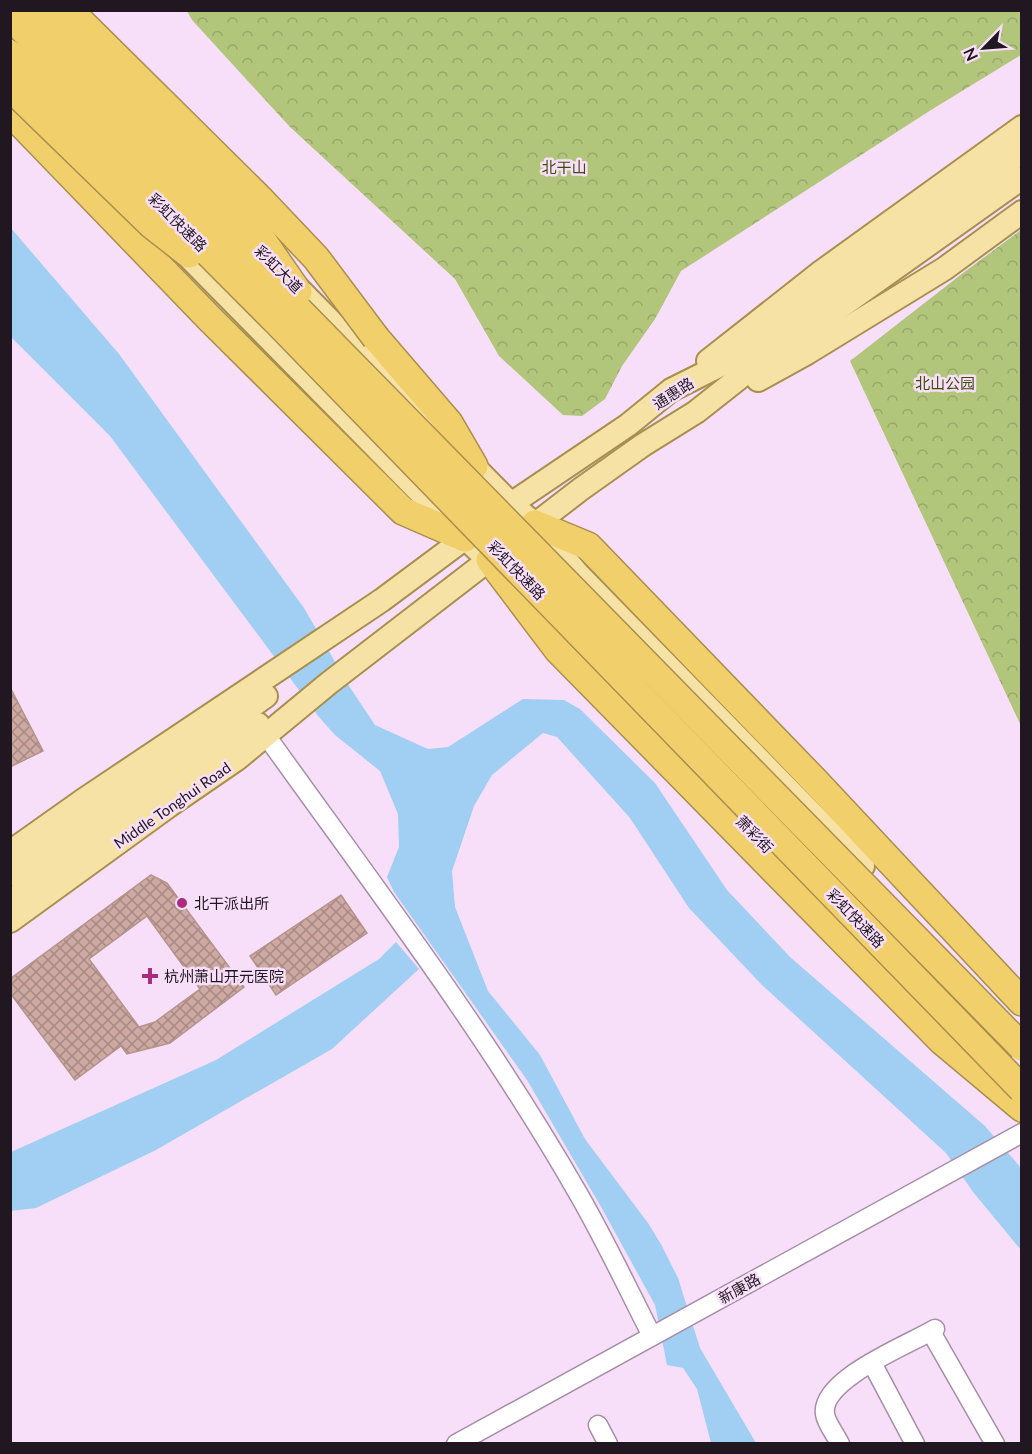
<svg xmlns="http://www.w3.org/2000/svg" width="1032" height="1454" viewBox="0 0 1032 1454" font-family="Lato,'Noto Sans SC',sans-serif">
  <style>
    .forest { fill: url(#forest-crowns) }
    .water { fill: #a1cff3 }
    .building { fill: url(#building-cross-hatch); stroke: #b6948d; stroke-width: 1.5; fill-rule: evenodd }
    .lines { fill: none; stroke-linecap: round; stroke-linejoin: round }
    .minor-casing { stroke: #a68fa6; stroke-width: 21 }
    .major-casing { stroke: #a88f50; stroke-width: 26 }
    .highway-casing { stroke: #a88f50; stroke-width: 30 }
    .minor { stroke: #fff; stroke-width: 18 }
    .major { stroke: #f7e2a6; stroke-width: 22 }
    .highway { stroke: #f1cf6a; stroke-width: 27 }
    .highway-bridge-casing { stroke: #a88f50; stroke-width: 30; stroke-linecap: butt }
    .highway-bridge { stroke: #f1cf6a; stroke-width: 27 }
    .poi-dot { fill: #a92c7d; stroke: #f8dff9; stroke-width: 2 }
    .labels { text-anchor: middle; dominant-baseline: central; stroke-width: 5; stroke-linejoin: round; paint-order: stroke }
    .park-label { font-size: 15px; fill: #3e4c0a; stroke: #f8dff9 }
    .street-label { font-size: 15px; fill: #201720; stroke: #f8dff9 }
    .poi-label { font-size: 15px; fill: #201720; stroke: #f8dff9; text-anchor: start }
  </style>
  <defs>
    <pattern id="forest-crowns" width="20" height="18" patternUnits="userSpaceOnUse" patternTransform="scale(1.5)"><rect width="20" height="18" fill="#b1c57b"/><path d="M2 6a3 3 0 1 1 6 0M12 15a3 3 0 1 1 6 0" fill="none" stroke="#98a86a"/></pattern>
    <pattern id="building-cross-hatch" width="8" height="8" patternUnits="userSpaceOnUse" patternTransform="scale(1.5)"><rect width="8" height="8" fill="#cda9a2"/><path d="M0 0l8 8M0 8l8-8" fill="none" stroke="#a68984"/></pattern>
  </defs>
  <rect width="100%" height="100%" fill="#f8dff9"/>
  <g class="forest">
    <path d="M187,11H1021V55L931,110L681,271L655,319L622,366L605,399L582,416L563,415L499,356L455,279L290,127L192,20Z"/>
    <path d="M1021,230V726L850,361L963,273Z"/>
  </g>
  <g class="water">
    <path d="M10,227L119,354L304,608L349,686L375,725L428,749L448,747L523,699L564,700L580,709L655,783L727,890L790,957L985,1126L1021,1168V1250L973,1192L946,1153L761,984L689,908L630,818L557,737L543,733L492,775L474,806L452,871L455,907L488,991L540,1055L585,1139L648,1223L662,1246L678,1278L700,1348L756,1443H711L697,1389L683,1368L667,1365L655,1305L600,1205L527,1080L394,892L387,877L399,847L398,814L380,771L335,735L319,717L110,436L11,337Z"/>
    <path d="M396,942L419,969L332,1049L156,1150L36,1208L11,1211V1152L216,1060L379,959Z"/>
  </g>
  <g class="building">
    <path d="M10,687L43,751L10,767Z"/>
    <path d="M151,875L167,883L244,987L170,1043L127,1054L121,1046L75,1080L10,993V979ZM147,916L200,989L155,1022L139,1027L89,959Z"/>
    <path d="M341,895L367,933L276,995L250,956Z"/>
  </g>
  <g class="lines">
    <defs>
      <g id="minor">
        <path d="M265,734C373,885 487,1034 579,1195C605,1240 628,1289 652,1336"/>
        <path d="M931,1332L995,1444"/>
        <path d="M872,1363L915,1444"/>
        <path d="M598,1425L608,1444"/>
        <path d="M456,1444L1022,1133"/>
        <path d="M840,1444C836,1435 826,1423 825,1414C820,1379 910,1344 935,1329"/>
      </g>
      <g id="major">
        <path d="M175,243L465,538L502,573"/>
        <path d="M289,279L511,504L535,524L578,574L863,866"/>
        <path d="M708,361L821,272L1022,127"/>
        <path d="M758,380L807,353L944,269L1022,212"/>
        <path d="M10,852L82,801L382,600L511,504L628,425L671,390L741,355L1022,152"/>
        <path d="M10,875L168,764L201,743L266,696"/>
        <path d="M10,901L258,724"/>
        <path d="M10,921L170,805L237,759L329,683L581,489L643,445L696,412L748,371L808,330L1022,178"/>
      </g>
      <g id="highway">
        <path d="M10,112L210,319L403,511L465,538"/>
        <path d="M376,338L449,423L474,466"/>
        <path d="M535,524L588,546L815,781L1022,1002"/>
        <path d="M490,560L558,650L942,1041L1022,1108"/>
      </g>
    </defs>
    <use href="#minor" class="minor-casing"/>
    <use href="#major" class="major-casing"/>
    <use href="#highway" class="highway-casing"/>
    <use href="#minor" class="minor"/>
    <use href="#major" class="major"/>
    <use href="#highway" class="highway"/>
    <defs>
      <g id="highway-bridge">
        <path d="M37,10L256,231L298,292"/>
        <path d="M69,10L260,199L316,258L376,338"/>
        <path d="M10,16L1022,1047"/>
        <path d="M10,54L276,321L1022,1089"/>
        <path d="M10,87L152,225L189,254"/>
      </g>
    </defs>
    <use href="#highway-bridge" class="highway-bridge-casing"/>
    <use href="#highway-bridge" class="highway-bridge"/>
  </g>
  <g class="poi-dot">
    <circle cx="182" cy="903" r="6"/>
    <path d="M147 967h6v6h6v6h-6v6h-6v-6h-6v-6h6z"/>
  </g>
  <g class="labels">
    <g class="park-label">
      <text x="564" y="167">北干山</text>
      <text x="945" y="383">北山公园</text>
    </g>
    <g class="street-label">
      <text transform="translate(178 222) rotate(45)">彩虹快速路</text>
      <text transform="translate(279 269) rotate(45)">彩虹大道</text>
      <text transform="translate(673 393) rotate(-33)">通惠路</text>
      <text transform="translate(517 570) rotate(46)">彩虹快速路</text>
      <text transform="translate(172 805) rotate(-35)">Middle Tonghui Road</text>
      <text transform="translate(755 834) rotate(46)">萧彩街</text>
      <text transform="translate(856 918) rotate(46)">彩虹快速路</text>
      <text transform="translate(739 1288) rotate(-29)">新康路</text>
    </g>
    <g class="poi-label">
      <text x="194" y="903">北干派出所</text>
      <text x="164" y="976">杭州萧山开元医院</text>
    </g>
  </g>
  <rect width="1032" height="1454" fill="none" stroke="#201720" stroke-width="24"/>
  <g transform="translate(984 48) rotate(245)" stroke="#f8dff9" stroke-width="4.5" paint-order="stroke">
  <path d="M0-4.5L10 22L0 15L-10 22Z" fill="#201720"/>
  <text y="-9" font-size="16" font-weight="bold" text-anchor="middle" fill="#201720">N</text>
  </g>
</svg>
